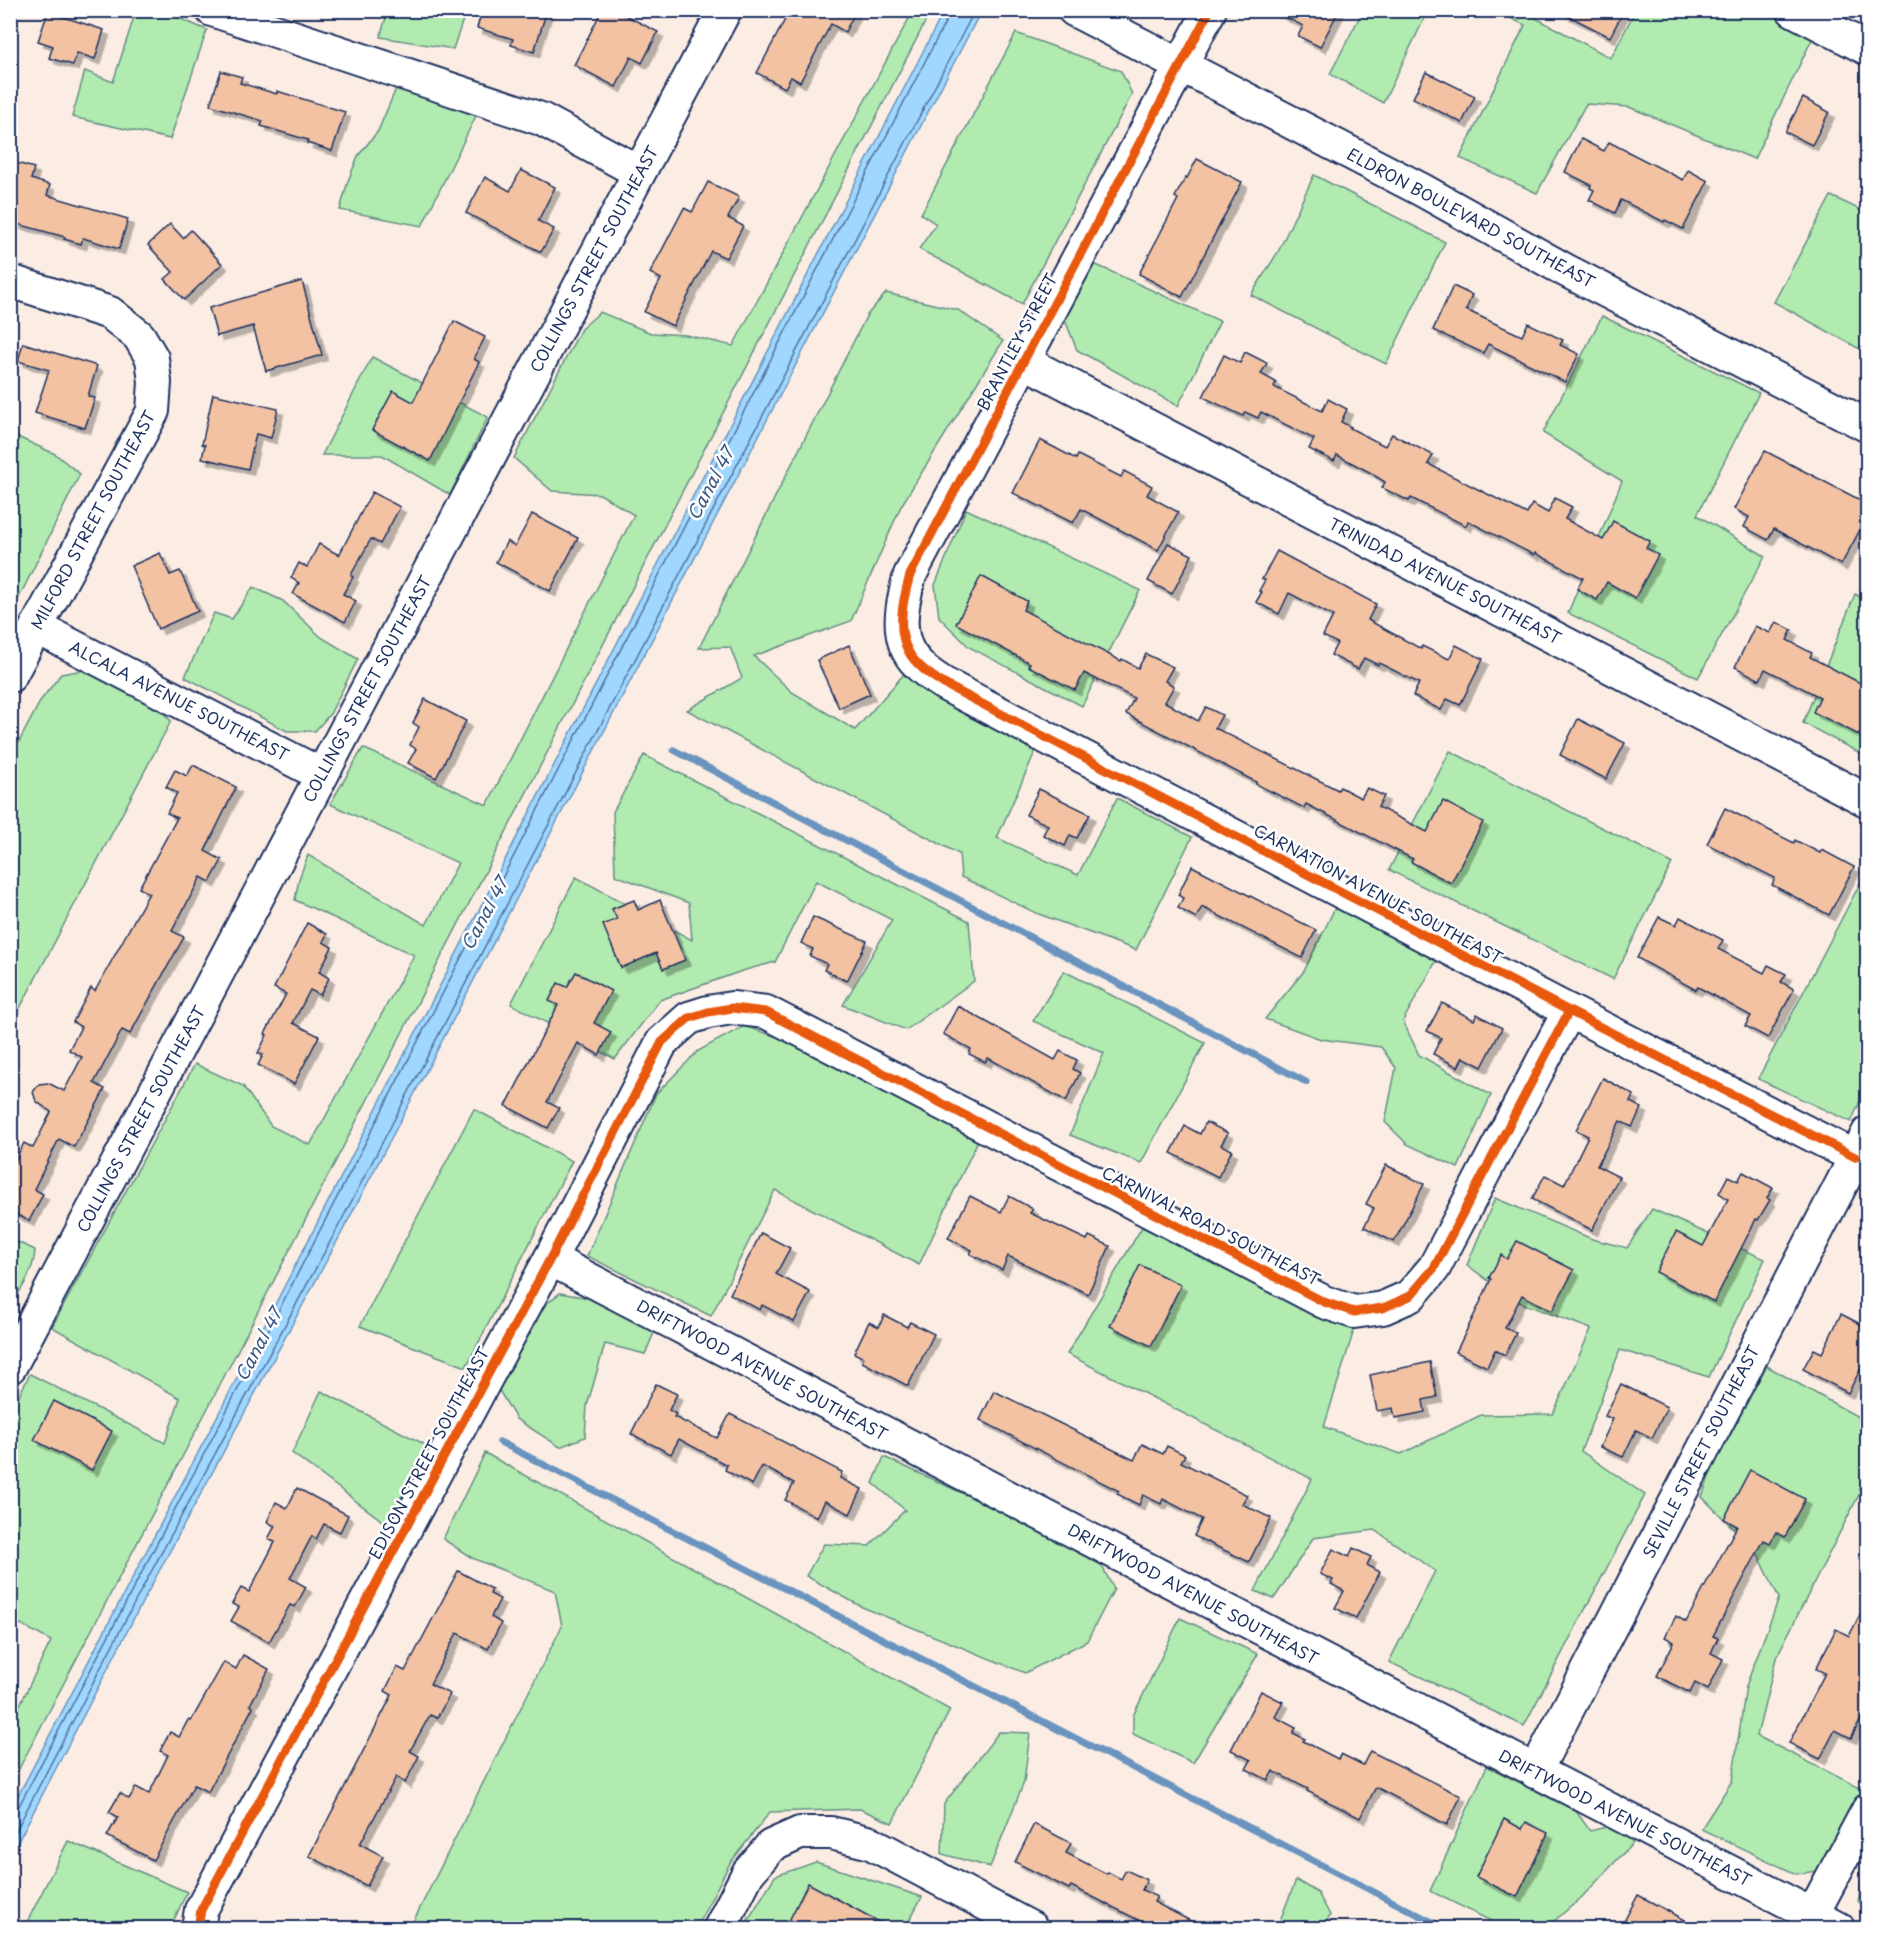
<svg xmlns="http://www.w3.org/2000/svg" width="1878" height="1939" font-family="'Playpen Sans',sans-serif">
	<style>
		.green { fill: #b1ebaf; stroke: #668d86; stroke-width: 1.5 }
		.water { fill: #9fd7ff; stroke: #6a94bf; stroke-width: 1.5 }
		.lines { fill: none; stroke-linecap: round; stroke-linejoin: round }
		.shore { stroke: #50729e; stroke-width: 1.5 }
		.stream { stroke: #6a94bf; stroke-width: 7 }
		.building { fill: #f2c2a2; stroke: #1b2f5e; stroke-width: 1.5; filter: url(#shadow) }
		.minor-casing { stroke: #1b2f5e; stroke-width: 36 }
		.minor { stroke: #fff; stroke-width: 32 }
		.cycleway-casing { stroke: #fff; stroke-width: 13 }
		.cycleway { stroke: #e8590c; stroke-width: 9 }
		.labels { text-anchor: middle; stroke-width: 5; stroke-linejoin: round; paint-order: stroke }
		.street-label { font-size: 16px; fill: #1b2f5e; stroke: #fff }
		.water-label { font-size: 18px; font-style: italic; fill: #3c5986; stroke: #fff }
	</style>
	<defs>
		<filter id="shadow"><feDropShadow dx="5.5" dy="5.5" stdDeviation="0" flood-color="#0004"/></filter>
	</defs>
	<rect width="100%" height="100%" fill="#fbede3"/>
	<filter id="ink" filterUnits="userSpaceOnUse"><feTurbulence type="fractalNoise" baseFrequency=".0167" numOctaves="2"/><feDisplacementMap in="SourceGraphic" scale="12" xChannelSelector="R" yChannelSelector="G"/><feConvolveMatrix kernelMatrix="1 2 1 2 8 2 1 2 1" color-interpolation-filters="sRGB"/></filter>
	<g filter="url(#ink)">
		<!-- green -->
		<g class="green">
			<polygon points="136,11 162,11 207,30 170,139 72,117 85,71 113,82"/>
			<polygon points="388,11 388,10 466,11 453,49 380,37"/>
			<polygon points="913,11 931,11 211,1402 11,1784 10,1725 51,1641 11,1619 11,1411 30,1374 165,1443 180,1398 52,1327 195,1064 243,1086 271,1126 310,1145 414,955 295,900 299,879 308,855 426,925 458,863 330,804 363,748 487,805 634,515 600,494 552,491 514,458 581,329 600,312 651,333 686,335 733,346"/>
			<polygon points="1361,11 1428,11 1383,103 1330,74 1361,14"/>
			<polygon points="1495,11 1532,11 1532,16 1611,58 1635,11 1768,11 1815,33 1754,159 1629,107 1586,104 1537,193 1460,158 1525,25"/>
			<polygon points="1016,33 1121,71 1132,94 1022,304 919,249 936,224 921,214"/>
			<polygon points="398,84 476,116 422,226 340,210 348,181 358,156 378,131"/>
			<polygon points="1314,175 1445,242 1386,364 1251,295 1278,252"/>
			<polygon points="1831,196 1867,213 1867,353 1774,302"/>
			<polygon points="1092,263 1220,321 1178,406 1077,350 1065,320"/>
			<polygon points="886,293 958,310 1003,341 901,506 851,621 754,656 792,692 855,730 905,673 1035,752 997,838 1078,875 1117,798 1192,837 1136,950 1036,913 961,877 959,854 687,710 742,678 730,647 699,648 867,315"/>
			<polygon points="1602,316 1759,393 1697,515 1765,556 1698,678 1568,613 1622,481 1543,433"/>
			<polygon points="372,357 488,417 450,495 382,455 322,455"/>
			<polygon points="11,434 55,454 80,474 11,614"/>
			<polygon points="966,509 1140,590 1082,706 969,647 939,617 935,585"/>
			<polygon points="253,587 283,601 321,637 358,659 330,714 315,731 287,731 185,677 214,613 232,619"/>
			<polygon points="1855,594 1867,601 1867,757 1803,723"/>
			<polygon points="84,670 154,703 171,721 11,1025 11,757 41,700 61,674"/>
			<polygon points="1450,751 1672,863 1613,979 1389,870"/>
			<polygon points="644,755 969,921 974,981 906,1030 843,1005 892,920 816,881 775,962 742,971 660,1000 615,1059 511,1004 576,877 692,940 689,903 615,875 613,812"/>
			<polygon points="1867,870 1867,1085 1851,1122 1758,1079"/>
			<polygon points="1337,904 1440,954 1403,1021 1419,1055 1491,1095 1458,1168 1407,1144 1385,1122 1396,1068 1381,1047 1321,1039 1265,1019 1304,971"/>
			<polygon points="1064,971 1205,1043 1141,1163 1070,1135 1104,1053 1033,1021"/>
			<polygon points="744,1026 795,1043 979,1138 919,1265 775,1190 711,1316 587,1256 656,1094 698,1051"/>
			<polygon points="474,1109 572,1161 466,1367 360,1326"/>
			<polygon points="1495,1198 1592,1239 1627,1248 1652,1209 1765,1259 1709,1377 1620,1350 1581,1451 1645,1495 1524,1726 1389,1662 1435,1571 1375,1530 1313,1538 1274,1599 1255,1591 1312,1479 1067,1354 1142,1227 1355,1327 1324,1427 1401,1454 1481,1415 1553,1414 1591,1329 1516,1301 1467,1265"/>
			<path d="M11,1239L35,1250C34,1267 24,1290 11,1301Z"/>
			<polygon points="560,1293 594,1299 656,1328 645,1354 605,1344 587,1406 585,1437 560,1447 516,1419 497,1387 530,1317"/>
			<polygon points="1765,1365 1867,1422 1868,1477 1776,1658 1757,1736 1864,1790 1818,1871 1796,1874 1701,1829 1732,1781 1746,1686 1779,1598 1757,1552 1702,1497 1709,1477"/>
			<polygon points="321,1391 426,1445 388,1525 292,1453"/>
			<polygon points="485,1453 950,1710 892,1823 860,1809 770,1812 730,1863 696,1928 410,1928 562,1626 555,1591 472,1558 443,1539"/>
			<polygon points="884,1457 1096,1555 1114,1589 1087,1641 1025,1673 862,1607 806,1576 824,1544 869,1546 905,1510 873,1483"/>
			<polygon points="1180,1618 1258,1654 1193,1763 1133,1734 1133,1716"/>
			<polygon points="999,1732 1030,1733 1024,1782 990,1867 942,1854 944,1804"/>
			<polygon points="1487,1766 1576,1811 1590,1831 1618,1824 1633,1843 1581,1898 1546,1928 1505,1928 1430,1891"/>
			<polygon points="68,1841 187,1892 173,1922 174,1928 24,1928"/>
			<polygon points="816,1862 922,1897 905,1928 743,1928 775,1876"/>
			<polygon points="1867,1866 1867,1907 1858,1902 1862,1879"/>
			<polygon points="1296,1880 1318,1893 1330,1915 1323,1928 1277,1928"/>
		</g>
		<!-- water -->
		<polygon class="water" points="944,11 981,11 341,1234 144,1599 11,1855 11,1809 222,1407"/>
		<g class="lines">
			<!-- shore -->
			<g class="shore">
				<polyline points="10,1810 15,1809 19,1806 227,1410 949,15 949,10"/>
				<polyline points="10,1842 138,1596 336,1231 975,10"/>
			</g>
			<!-- stream -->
			<g class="stream">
				<polyline points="674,750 1306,1082"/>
				<polyline points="500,1442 1444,1928"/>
			</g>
		</g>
		<!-- building -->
		<g class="building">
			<polygon points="482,10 547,10 534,52 511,45 513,39 477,28"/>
			<polygon points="602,10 615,10 658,32 642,63 631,57 616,87 574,65"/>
			<polygon points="790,10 856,10 845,32 831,24 800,82 791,77 785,88 757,73"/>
			<polygon points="1272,10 1339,10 1320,47 1298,36 1303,26"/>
			<polygon points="1557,10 1624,10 1610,37"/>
			<polygon points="48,12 104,30 95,59 77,53 73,65 49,58 53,46 38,41"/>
			<polygon points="221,71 242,77 240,83 277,94 277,91 345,112 332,151 307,143 308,140 261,126 263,121 210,105"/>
			<polygon points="1426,72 1475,96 1462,123 1413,98"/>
			<polygon points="1803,98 1829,112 1812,145 1785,132"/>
			<polygon points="1581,139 1604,151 1609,142 1683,180 1688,170 1708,181 1683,229 1665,220 1664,222 1621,200 1615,213 1589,200 1594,190 1590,188 1591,185 1565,172"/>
			<polygon points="1197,159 1242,182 1182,297 1139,274 1178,199 1175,197 1186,177 1187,178"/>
			<polygon points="10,161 34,168 31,179 50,185 47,195 128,219 119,249 83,238 81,244 64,239 65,237 10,222"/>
			<polygon points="521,170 555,187 538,221 554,229 541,252 466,213 485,177 510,191"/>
			<polygon points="708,182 739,197 728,218 743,226 726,258 711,251 673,326 644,312 661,279 650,273 684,208 692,212"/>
			<polygon points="170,224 183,238 191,230 222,264 184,300 165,279 173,272 148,245"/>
			<polygon points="302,281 322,355 266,371 253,326 217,336 209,308"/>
			<polygon points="1453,286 1472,295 1466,310 1522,336 1528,323 1563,340 1560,345 1579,354 1565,382 1488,344 1483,353 1433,330"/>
			<polygon points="454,321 485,337 474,359 479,362 430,461 372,430 393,391 413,402"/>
			<polygon points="23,343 97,366 88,396 95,398 85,428 35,413 49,370 18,361"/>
			<polygon points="1245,352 1267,363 1261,374 1276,382 1274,387 1322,411 1328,399 1347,409 1341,422 1351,427 1350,428 1385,446 1392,434 1433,455 1428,464 1527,514 1532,504 1548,513 1555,498 1572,507 1565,519 1603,540 1613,521 1650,541 1646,548 1658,555 1635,598 1607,582 1597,600 1577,589 1583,578 1535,553 1534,555 1468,521 1466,526 1411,498 1409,501 1382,488 1385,482 1375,476 1375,475 1337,455 1334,461 1309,449 1314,439 1261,412 1258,418 1245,412 1243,416 1203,397 1224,355 1240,363"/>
			<polygon points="213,394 278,409 271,438 256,434 248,469 202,458 205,445 202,444"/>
			<polygon points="1040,440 1076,459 1078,455 1121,477 1124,471 1152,486 1147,495 1178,512 1158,550 1081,509 1073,523 1013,493"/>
			<polygon points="1765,451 1868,504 1868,515 1841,565 1774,529 1768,540 1744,527 1749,517 1734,509"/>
			<polygon points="372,492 400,507 380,544 371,539 351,575 353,577 343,594 356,601 345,622 293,594 299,583 291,578 299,563 307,567 319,544 339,555"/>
			<polygon points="532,514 578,538 550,591 496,562 507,541 515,546"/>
			<polygon points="1168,543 1192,555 1172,594 1148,581"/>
			<polygon points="1277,551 1376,604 1368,620 1421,649 1422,646 1449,659 1456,645 1483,659 1460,705 1447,699 1441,710 1413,696 1419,683 1379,663 1378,665 1364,658 1358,669 1331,655 1337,643 1323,636 1333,616 1289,593 1279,614 1256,602 1262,592 1259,591 1265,580 1262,579"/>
			<polygon points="160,553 170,575 180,571 198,611 158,629 131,566"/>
			<polygon points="981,576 1027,601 1023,610 1121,661 1122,659 1138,668 1146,654 1173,667 1165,681 1174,686 1165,702 1198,721 1206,707 1222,715 1215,728 1338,790 1340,787 1361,798 1367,788 1384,796 1378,807 1427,832 1443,801 1483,822 1451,883 1411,862 1413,859 1306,804 1304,808 1256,784 1256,782 1126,714 1134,698 1084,673 1075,690 1028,666 1030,663 956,624"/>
			<polygon points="1776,622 1792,630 1787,640 1812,653 1810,657 1868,687 1868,719 1859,735 1813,712 1820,697 1765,669 1760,680 1735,667 1755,626 1770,633"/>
			<polygon points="849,645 870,694 839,708 817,660"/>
			<polygon points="425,699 466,721 436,778 408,763 416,749 410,745 419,727 413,723"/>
			<polygon points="1578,719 1625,743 1606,779 1560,755"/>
			<polygon points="193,765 236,787 205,851 222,860 210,882 201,877 172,931 184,937 130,1034 122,1030 94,1083 105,1089 74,1147 59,1139 34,1189 43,1194 29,1221 10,1211 10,1170 24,1143 33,1148 51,1112 36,1101 33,1092 39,1084 48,1083 64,1091 82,1057 69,1050 81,1027 73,1022 91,988 95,991 149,893 139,888 177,818 167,813 177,793 166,787 175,770 187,776"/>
			<polygon points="1039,789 1090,814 1077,838 1070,835 1065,846 1043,835 1048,825 1026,815"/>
			<polygon points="1725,808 1794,843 1795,840 1820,853 1822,850 1854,867 1829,915 1772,885 1775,878 1707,844"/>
			<polygon points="1192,866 1316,930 1302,958 1202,907 1196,918 1178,908 1183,898 1178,895"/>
			<polygon points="634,900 638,910 660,900 685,960 663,969 656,953 621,968 603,925 617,919 612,909"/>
			<polygon points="813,917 867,941 847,981 824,970 827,964 810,956 813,949 801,943"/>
			<polygon points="1659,917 1676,925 1680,917 1723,940 1718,949 1764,973 1768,965 1786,974 1781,982 1794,989 1768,1038 1745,1026 1751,1016 1698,987 1696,990 1637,958"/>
			<polygon points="307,923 327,934 323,942 332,947 319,972 329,978 320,995 310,990 293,1023 319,1036 294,1084 258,1065 263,1055 258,1053 267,1035 265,1034 286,994 274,988"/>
			<polygon points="576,972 611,991 594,1023 611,1032 599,1055 578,1043 547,1102 559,1108 548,1128 506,1106 558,1005 549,1001 558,983 567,987"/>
			<polygon points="1442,1003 1474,1020 1477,1014 1502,1028 1482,1067 1463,1057 1458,1067 1433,1054 1441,1038 1427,1031"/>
			<polygon points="958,1006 1055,1060 1060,1051 1077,1060 1073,1069 1080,1073 1066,1101 988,1058 985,1062 969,1054 971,1049 943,1034"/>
			<polygon points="1603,1078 1634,1095 1630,1102 1642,1108 1632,1127 1620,1121 1597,1166 1619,1177 1592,1230 1532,1199 1545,1175 1564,1185 1588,1136 1576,1130"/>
			<polygon points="1206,1122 1228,1133 1221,1145 1232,1150 1218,1177 1171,1153 1185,1126 1200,1134"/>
			<polygon points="1386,1165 1424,1184 1394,1242 1364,1227 1374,1208 1366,1204"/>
			<polygon points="1743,1172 1773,1188 1767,1198 1770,1200 1758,1220 1756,1219 1714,1302 1656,1272 1676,1232 1703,1246 1728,1199 1719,1193 1728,1176 1738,1181"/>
			<polygon points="970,1196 1001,1212 1009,1196 1033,1209 1030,1213 1087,1240 1089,1236 1110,1246 1088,1294 1008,1256 1002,1270 970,1254 972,1250 948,1238"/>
			<polygon points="761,1233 790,1248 776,1274 810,1292 794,1322 762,1305 760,1310 730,1294"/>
			<polygon points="1517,1241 1574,1270 1552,1311 1522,1295 1505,1328 1516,1333 1505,1355 1495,1350 1487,1367 1456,1352 1478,1307 1491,1279 1489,1278 1501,1255 1507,1259"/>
			<polygon points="1140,1265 1181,1285 1151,1346 1110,1326"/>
			<polygon points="1841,1314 1868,1328 1868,1355 1848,1393 1803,1369 1814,1349 1822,1353"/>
			<polygon points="884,1315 907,1327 910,1322 934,1334 908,1386 862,1362 864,1358 854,1353 869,1322 879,1327"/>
			<polygon points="1430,1362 1437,1397 1423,1400 1425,1412 1395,1418 1393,1408 1377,1411 1370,1375"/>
			<polygon points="656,1384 677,1394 669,1410 676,1414 674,1417 717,1438 730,1414 842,1472 840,1478 862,1489 850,1514 825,1501 817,1517 785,1500 794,1483 762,1466 752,1485 725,1470 727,1465 679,1439 671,1454 631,1434"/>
			<polygon points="1621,1384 1667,1407 1652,1438 1636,1430 1623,1457 1600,1447 1613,1419 1605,1416"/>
			<polygon points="994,1391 1134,1460 1142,1444 1163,1454 1167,1446 1185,1455 1181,1462 1247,1495 1242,1504 1271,1518 1249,1562 1194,1536 1202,1519 1163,1499 1161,1504 1143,1495 1139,1505 1117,1494 1119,1491 980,1420"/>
			<polygon points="54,1401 112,1431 92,1470 34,1440"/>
			<polygon points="1750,1470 1805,1499 1785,1537 1776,1532 1770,1543 1764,1540 1713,1636 1718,1638 1711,1653 1723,1659 1708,1690 1695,1683 1690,1693 1657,1676 1674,1642 1665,1637 1676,1616 1686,1622 1737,1526 1724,1519"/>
			<polygon points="297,1488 348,1515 340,1532 324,1524 316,1539 312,1536 290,1578 306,1587 295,1607 290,1605 269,1642 231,1621 239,1607 232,1604 241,1588 249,1592 275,1542 268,1539 275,1526 267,1522 276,1502 287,1508"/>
			<polygon points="1353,1548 1371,1557 1367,1565 1380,1572 1356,1618 1335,1608 1344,1591 1331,1584 1333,1580 1320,1574 1333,1549 1349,1557"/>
			<polygon points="458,1571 492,1589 490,1594 500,1599 491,1617 501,1623 488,1649 457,1633 430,1684 450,1694 437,1718 430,1715 410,1751 419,1756 405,1783 396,1777 360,1844 383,1856 367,1886 309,1856 392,1695 385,1691 397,1667 405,1671"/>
			<polygon points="1868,1599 1868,1706 1851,1738 1835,1730 1820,1759 1789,1743 1825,1673 1816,1669 1836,1629 1849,1636"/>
			<polygon points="243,1655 269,1669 250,1705 253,1707 208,1792 194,1785 153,1860 107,1836 118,1817 109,1812 120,1793 129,1799 136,1787 149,1794 168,1755 160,1751 170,1732 179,1737 188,1720 191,1721 224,1662 236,1669"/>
			<polygon points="1261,1691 1283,1702 1275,1717 1296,1728 1293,1733 1305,1739 1303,1741 1338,1759 1341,1754 1363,1765 1370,1751 1461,1796 1447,1825 1376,1787 1360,1818 1307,1791 1308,1789 1273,1771 1268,1780 1246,1769 1251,1760 1231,1750"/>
			<polygon points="1504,1819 1522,1829 1526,1822 1548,1833 1517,1897 1476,1877"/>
			<polygon points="1034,1824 1071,1843 1066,1853 1107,1874 1108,1872 1121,1879 1126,1870 1147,1880 1142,1890 1157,1897 1154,1902 1206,1929 1156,1929 1071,1886 1069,1889 1015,1862"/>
			<polygon points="808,1883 892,1929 799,1929 788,1923"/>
			<polygon points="1638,1895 1702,1929 1620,1929"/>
		</g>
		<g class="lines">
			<defs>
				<g id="minor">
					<polyline points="212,10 541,119 639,172"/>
					<polyline points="1074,10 1422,190 1565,270 1868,426"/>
					<path d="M1210,10L910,575C902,603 893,640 918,664C925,672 935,678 944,684L1569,1011L1855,1157"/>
					<polyline points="1793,10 1868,49"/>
					<polyline points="10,281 110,313 139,336 152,358 155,382 153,411 10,676"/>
					<polyline points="1023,361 1868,801"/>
					<polyline points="36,627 322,775"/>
					<polyline points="550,1259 1838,1928"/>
					<polyline points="10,1367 725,10"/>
					<polyline points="1535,1772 1868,1133"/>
					<polyline points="1812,1915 1868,1810"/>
					<polyline points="198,1928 201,1910 550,1259 662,1042 689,1018 708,1012 732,1008 766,1012 1324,1302 1354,1312 1383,1308 1410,1296 1434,1268 1569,1011"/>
					<polyline points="720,1928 748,1873 771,1846 800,1833 831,1833 871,1843 1031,1928"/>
				</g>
			</defs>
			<!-- minor casing -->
			<use href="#minor" class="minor-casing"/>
			<!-- minor -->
			<use href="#minor" class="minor"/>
			<defs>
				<g id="cycleway">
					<path d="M1210,10L910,575C902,603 893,640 918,664C925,672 935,678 944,684L1569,1011L1855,1157"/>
					<polyline points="198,1928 201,1910 550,1259 662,1042 689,1018 708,1012 732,1008 766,1012 1324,1302 1354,1312 1383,1308 1410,1296 1434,1268 1569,1011"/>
				</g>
			</defs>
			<!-- cycleway casing -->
			<use href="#cycleway" class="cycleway-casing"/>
			<!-- cycleway -->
			<use href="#cycleway" class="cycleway"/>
		</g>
	</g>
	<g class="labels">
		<!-- street labels -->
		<g class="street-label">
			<text transform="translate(1471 218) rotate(28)" y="6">ELDRON BOULEVARD SOUTHEAST</text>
			<text transform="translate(594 259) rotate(-62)" y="6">COLLINGS STREET SOUTHEAST</text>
			<text transform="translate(1017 342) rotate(-62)" y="6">BRANTLEY STREET</text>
			<text transform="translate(93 520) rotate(-62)" y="6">MILFORD STREET SOUTHEAST</text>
			<text transform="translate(1445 581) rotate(27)" y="6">TRINIDAD AVENUE SOUTHEAST</text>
			<text transform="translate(367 689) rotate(-62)" y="6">COLLINGS STREET SOUTHEAST</text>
			<text transform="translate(179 701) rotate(27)" y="6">ALCALA AVENUE SOUTHEAST</text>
			<text transform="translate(1378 894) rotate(28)" y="6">CARNATION AVENUE SOUTHEAST</text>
			<text transform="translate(141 1119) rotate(-62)" y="6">COLLINGS STREET SOUTHEAST</text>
			<text transform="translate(1211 1226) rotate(27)" y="6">CARNIVAL ROAD SOUTHEAST</text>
			<text transform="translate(762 1370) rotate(28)" y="6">DRIFTWOOD AVENUE SOUTHEAST</text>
			<text transform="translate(1701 1452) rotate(-63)" y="6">SEVILLE STREET SOUTHEAST</text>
			<text transform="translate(429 1453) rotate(-62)" y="6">EDISON STREET SOUTHEAST</text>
			<text transform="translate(1193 1594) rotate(28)" y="6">DRIFTWOOD AVENUE SOUTHEAST</text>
			<text transform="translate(1625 1818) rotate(27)" y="6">DRIFTWOOD AVENUE SOUTHEAST</text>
		</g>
		<!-- water labels -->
		<g class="water-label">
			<text transform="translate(711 484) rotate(-62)" y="6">Canal 47</text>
			<text transform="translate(485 914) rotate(-62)" y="6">Canal 47</text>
			<text transform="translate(259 1345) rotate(-62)" y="6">Canal 47</text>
		</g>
	</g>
	<!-- margin -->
	<rect width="1878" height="1939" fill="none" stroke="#fff" stroke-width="36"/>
	<rect x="18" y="18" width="1842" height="1903" fill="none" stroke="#1b2f5e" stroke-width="2" filter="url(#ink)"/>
</svg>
